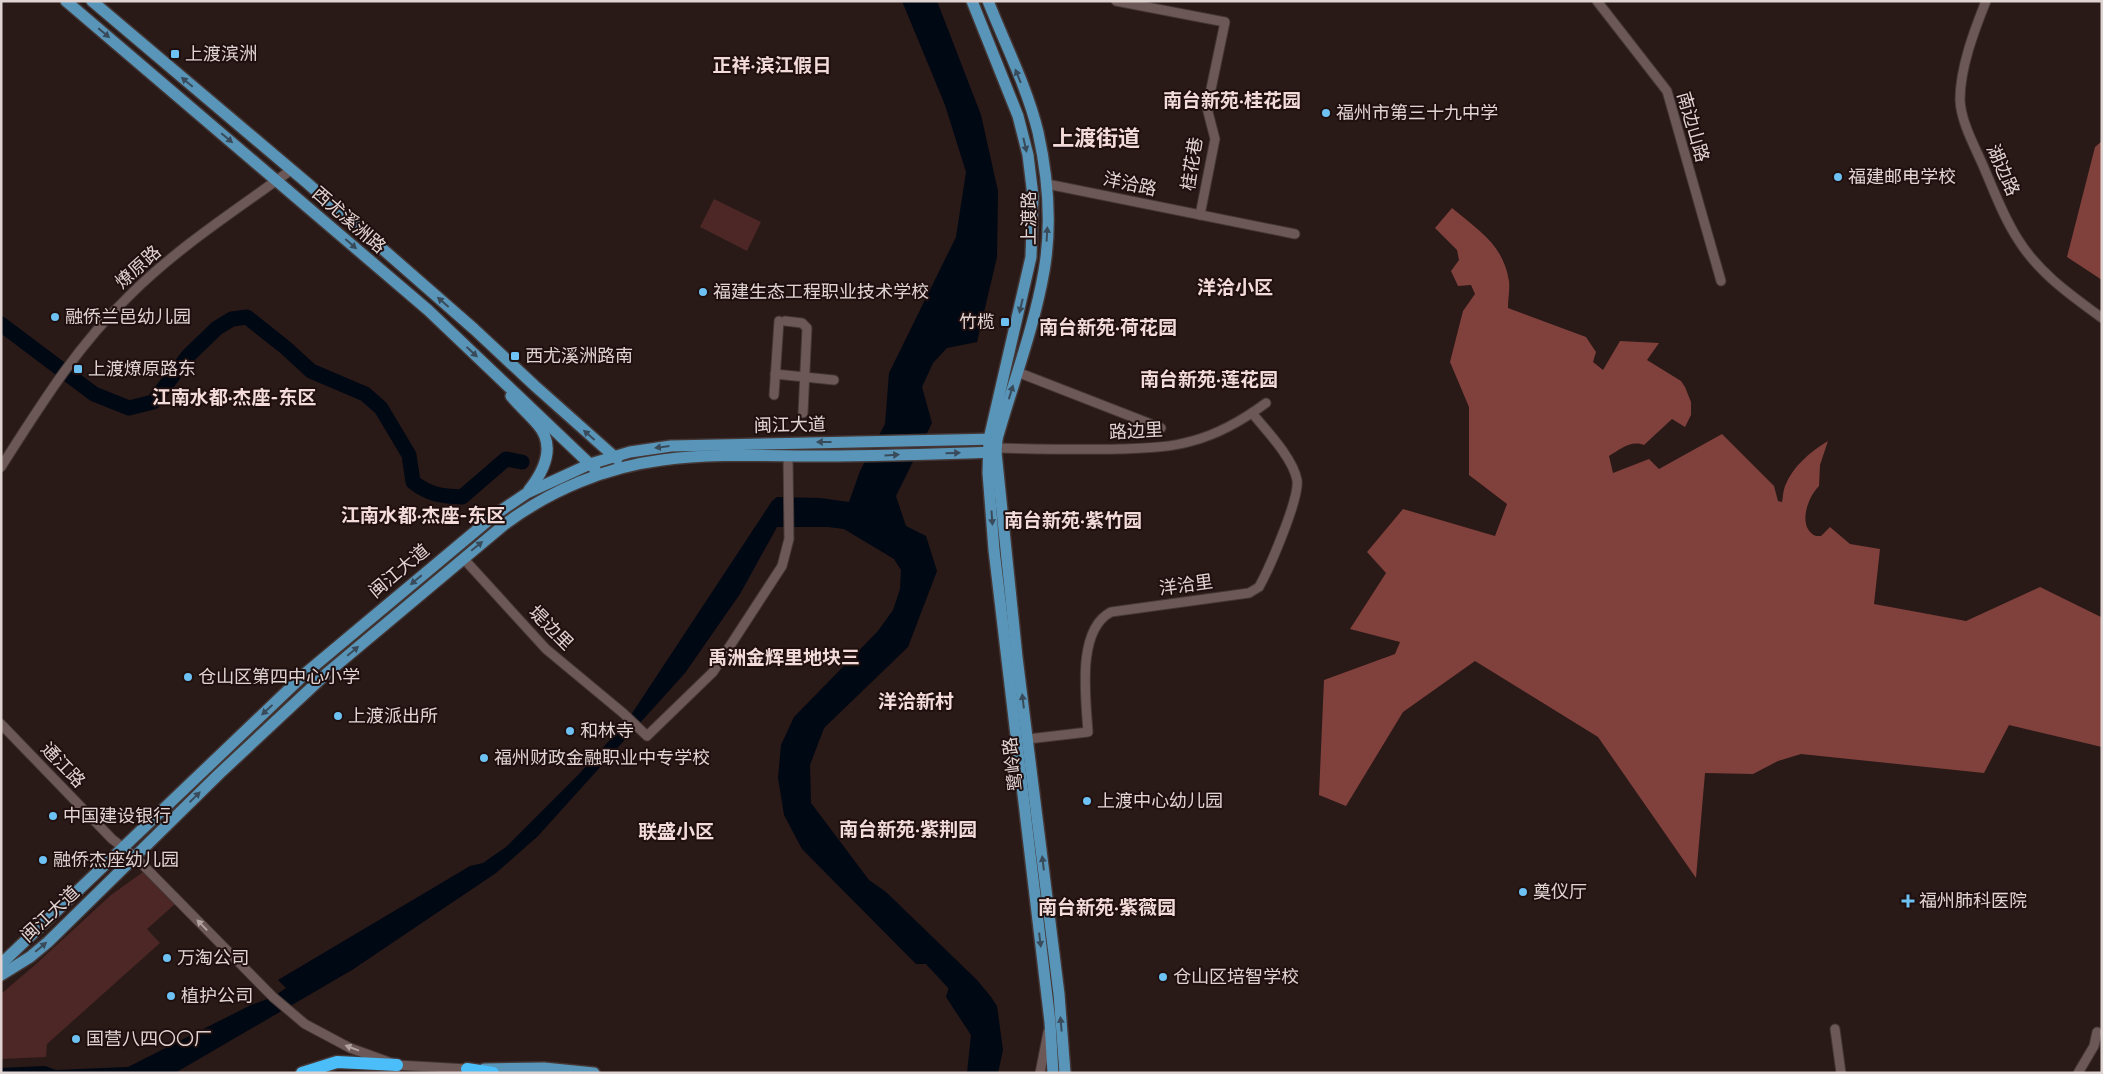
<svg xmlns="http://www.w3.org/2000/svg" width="2103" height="1074" font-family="'Varela Round','Noto Sans SC',sans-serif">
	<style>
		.green { fill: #4c2725 }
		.forest { fill: #80403c }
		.water { fill: #000813 }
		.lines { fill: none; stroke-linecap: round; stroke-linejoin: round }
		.river { stroke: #000813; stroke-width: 15 }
		.minor-casing { stroke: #433635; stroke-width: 11 }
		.major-casing { stroke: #433635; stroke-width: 14 }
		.highway-casing { stroke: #433635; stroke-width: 15 }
		.minor { stroke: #6c5856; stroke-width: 9 }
		.major { stroke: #5895b8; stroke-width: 11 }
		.highway { stroke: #4bbdf9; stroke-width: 12 }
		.oneway { fill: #394b5a }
		.oneway2 { fill: #b2a2a0 }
		.poi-dot { fill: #6dc2f3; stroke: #1f0f0e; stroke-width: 2 }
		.labels { text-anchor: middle; stroke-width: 4; stroke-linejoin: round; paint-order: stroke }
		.poi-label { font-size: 18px; fill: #e0d4d2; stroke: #1f0f0e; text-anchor: start }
		.street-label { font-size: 18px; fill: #e0d4d2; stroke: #1f0f0e }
		.neighbourhood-label { font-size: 19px; font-weight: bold; fill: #f3dbd9; stroke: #1f0f0e }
		.district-label { font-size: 22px; font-weight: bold; fill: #f3dbd9; stroke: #1f0f0e }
	</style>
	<rect width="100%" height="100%" fill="#291917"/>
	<!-- green -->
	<g class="green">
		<polygon points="714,199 761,222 747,251 700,227"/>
		<polygon points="143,872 175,904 147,929 160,943 47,1044 46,1057 1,1059 1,994 36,964 111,895"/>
	</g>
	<!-- forest -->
	<g class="forest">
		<polygon points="2102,141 2102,280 2067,257 2095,147"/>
		<path d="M1452,208C1479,231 1503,244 1509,281C1510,289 1508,299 1508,308L1586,337L1596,352L1593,362L1603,370L1620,341L1659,343L1647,360L1681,381L1685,387L1691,402V415L1685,427L1672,419L1644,445C1630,440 1621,449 1609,456L1613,473L1649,459L1659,469L1722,434L1774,486L1778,501L1782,502C1783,497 1783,491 1785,486C1793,466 1810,452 1828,441L1820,465L1819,486C1807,498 1797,528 1816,536H1821L1830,527L1850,544L1880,549L1874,604L1966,621L2040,587L2101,617L2102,747L2009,725L1984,773L1801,754L1778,761L1753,774L1705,773L1696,878L1598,737L1475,661L1403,712L1346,806L1319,795L1324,680L1395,654L1400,642L1350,629L1386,573L1367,552L1403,509L1495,536L1507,504L1469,475V407L1450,362L1463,311L1475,294L1471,285L1458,286L1451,271L1459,260L1457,250L1435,228Z"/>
	</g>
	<!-- water -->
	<polygon class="water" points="902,1 937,1 981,115 998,191 997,257 977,342 947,348 933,363 922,387 932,423 896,496 906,526 926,536 937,571 908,647 824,728 810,765 811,803 869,880 886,892 977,980 991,997 997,1006 1003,1050 998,1073 967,1073 971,1035 946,997 953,973 945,964 916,964 802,849 784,815 778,778 781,745 794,717 878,631 893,610 900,589 901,570 894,559 844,529 828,527 777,527 740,594 685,673 538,836 496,873 352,970 175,1073 1,1073 1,1068 45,1066 56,1070 128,1067 251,1005 273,997 286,988 278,980 470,866 483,863 506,847 580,773 627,721 772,501 777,497 820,498 849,502 860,471 885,424 889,373 956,237 966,172 945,105"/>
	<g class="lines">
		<!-- river -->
		<g class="river">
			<path d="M1,324L94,394L129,408L153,402L188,356L217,328L232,319L247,317L286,348L311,371L365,394L381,408L409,455L413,482C430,495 441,496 462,497L506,459L522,462"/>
			<polyline points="923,950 963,993"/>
		</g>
		<defs>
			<g id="minor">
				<polyline points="1116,1 1225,22 1207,108 1215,139 1200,215"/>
				<polyline points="1597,1 1667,91 1721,281"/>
				<path d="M1986,1C1974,31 1960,68 1960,100C1961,121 1973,143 1981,161C1993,188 2003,217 2019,241C2040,274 2071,295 2102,318"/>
				<polyline points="1047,184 1295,234"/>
				<polyline points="785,321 802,323 807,328 803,413"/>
				<polyline points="1017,372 1161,428"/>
				<polyline points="775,374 834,380"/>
				<polyline points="774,395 779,321"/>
				<path d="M996,448C1037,449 1078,450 1119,449C1144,448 1168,448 1192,441C1219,434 1243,420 1266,403"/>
				<path d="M1,467C40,406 77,346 129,296C178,247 236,210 291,170"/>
				<polyline points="463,558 546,649 623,713 647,736 713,672 782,566 789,539 788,456"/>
				<polyline points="1,724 112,839 134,856 273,997 305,1024 350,1048 397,1065 467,1069"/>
				<path d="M1028,739L1088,732C1086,699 1076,630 1111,612L1249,593L1259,587C1269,569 1300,498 1297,480C1293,458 1266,430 1252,413"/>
				<polyline points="1835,1029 1841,1073"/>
				<polyline points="1040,1073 1048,1032"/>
				<polyline points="2078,1073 2094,1046 2097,1032"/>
			</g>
			<g id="major">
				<polyline points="66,1 428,310 595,469"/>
				<polyline points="92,1 306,182 474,329 535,386 617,459"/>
				<polyline points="972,1 1018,116 1028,155 1033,196 1031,257 989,439 988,473 994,550 1050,1022 1053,1073"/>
				<path d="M988,1C1005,44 1027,87 1038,132C1048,177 1052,225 1044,271C1034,328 1013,383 997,439L996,452L1017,657L1059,994L1065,1073"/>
				<path d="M511,396C519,406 530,415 538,425C556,446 544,471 529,490"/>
				<polyline points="1,964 307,672 496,514 527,493 590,464 630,452 671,446 997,439"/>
				<path d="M1,975L30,957L48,942L219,774L326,674L505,524C551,490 606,467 662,460C714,453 769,456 821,456C880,456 938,454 996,452"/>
				<polyline points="484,1069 544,1068 594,1073"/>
			</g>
			<g id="highway">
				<polyline points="467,1069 493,1073"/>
				<polyline points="302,1073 337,1062 397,1065"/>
			</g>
		</defs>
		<!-- minor casing -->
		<use href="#minor" class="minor-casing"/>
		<!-- major casing -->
		<use href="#major" class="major-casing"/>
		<!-- highway casing -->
		<use href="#highway" class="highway-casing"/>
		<!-- minor -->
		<use href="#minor" class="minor"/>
		<!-- major -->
		<use href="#major" class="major"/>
		<!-- highway -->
		<use href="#highway" class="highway"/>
	</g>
	<!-- one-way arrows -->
	<defs><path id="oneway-solid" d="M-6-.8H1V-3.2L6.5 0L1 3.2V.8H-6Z" transform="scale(1.25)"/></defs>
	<g class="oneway">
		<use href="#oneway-solid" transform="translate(104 33) rotate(40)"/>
		<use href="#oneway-solid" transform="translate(1018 76) rotate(-112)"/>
		<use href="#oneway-solid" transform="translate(187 82) rotate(-140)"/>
		<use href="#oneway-solid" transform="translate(227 138) rotate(40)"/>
		<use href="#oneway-solid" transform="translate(1025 145) rotate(77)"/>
		<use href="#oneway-solid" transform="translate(1047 234) rotate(-87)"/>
		<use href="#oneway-solid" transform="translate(351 244) rotate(41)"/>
		<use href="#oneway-solid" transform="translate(443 302) rotate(-139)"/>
		<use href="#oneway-solid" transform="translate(1021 306) rotate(103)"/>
		<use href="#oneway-solid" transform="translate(472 352) rotate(43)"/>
		<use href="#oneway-solid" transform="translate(1011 392) rotate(-73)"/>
		<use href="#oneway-solid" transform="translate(589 435) rotate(-139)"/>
		<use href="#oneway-solid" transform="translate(824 442) rotate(180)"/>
		<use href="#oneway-solid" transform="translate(662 447) rotate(173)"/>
		<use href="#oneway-solid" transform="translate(953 453) rotate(-1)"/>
		<use href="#oneway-solid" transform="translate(892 455) rotate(-3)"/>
		<use href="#oneway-solid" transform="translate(992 518) rotate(86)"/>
		<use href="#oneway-solid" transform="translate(477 546) rotate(-39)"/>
		<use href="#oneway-solid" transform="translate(416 580) rotate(140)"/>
		<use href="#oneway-solid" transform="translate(353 651) rotate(-40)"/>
		<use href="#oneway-solid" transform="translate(1023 701) rotate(-97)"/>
		<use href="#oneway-solid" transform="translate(267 710) rotate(137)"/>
		<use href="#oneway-solid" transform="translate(195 797) rotate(-44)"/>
		<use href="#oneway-solid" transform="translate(1043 863) rotate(-97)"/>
		<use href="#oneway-solid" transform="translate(1040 940) rotate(83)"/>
		<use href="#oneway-solid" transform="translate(41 947) rotate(-40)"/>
		<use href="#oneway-solid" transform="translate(1061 1024) rotate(-95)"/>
	</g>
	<g class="oneway2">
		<use href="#oneway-solid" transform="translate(202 925) rotate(-134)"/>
		<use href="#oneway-solid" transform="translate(352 1048) rotate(-159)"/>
	</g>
	<!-- markers -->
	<g class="poi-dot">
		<rect x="170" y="49" width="10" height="10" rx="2.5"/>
		<circle cx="1326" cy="113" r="5"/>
		<circle cx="1838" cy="177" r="5"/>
		<circle cx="703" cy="292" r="5"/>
		<circle cx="55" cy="317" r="5"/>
		<rect x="1000" y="317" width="10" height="10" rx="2.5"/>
		<rect x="510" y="351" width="10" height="10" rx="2.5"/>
		<rect x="73" y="364" width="10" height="10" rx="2.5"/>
		<circle cx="188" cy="677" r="5"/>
		<circle cx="338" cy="716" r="5"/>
		<circle cx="570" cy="731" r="5"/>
		<circle cx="484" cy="758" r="5"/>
		<circle cx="1087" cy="801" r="5"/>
		<circle cx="53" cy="816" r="5"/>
		<circle cx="43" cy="860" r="5"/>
		<circle cx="1523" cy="892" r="5"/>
		<path d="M1905.5 893.5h5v5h5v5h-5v5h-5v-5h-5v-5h5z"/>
		<circle cx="167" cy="958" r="5"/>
		<circle cx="1163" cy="977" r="5"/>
		<circle cx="171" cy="996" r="5"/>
		<circle cx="76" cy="1039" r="5"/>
	</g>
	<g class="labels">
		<!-- poi labels -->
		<g class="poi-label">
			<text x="185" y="60">上渡滨洲</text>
			<text x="1336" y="119">福州市第三十九中学</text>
			<text x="1848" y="183">福建邮电学校</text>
			<text x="713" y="298">福建生态工程职业技术学校</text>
			<text x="65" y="323">融侨兰邑幼儿园</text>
			<text x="995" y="328" text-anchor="end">竹榄</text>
			<text x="525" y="362">西尤溪洲路南</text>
			<text x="88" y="375">上渡燎原路东</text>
			<text x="198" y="683">仓山区第四中心小学</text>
			<text x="348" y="722">上渡派出所</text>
			<text x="580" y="737">和林寺</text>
			<text x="494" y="764">福州财政金融职业中专学校</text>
			<text x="1097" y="807">上渡中心幼儿园</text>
			<text x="63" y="822">中国建设银行</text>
			<text x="53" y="866">融侨杰座幼儿园</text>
			<text x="1533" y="898">奠仪厅</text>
			<text x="1919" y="907">福州肺科医院</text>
			<text x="177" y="964">万淘公司</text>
			<text x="1173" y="983">仓山区培智学校</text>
			<text x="181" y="1002">植护公司</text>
			<text x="86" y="1045">国营八四〇〇厂</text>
		</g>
		<!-- street labels -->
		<g class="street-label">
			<text transform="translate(1693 127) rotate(74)" y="6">南边山路</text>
			<text transform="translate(1192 164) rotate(-81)" y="6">桂花巷</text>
			<text transform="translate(2003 170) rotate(66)" y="6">湖边路</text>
			<text transform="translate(1130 184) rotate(12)" y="6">洋洽路</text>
			<text transform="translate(1029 218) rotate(-90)" y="6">上渡路</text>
			<text transform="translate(349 220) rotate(41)" y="6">西尤溪洲路</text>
			<text transform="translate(138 267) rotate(-42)" y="6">燎原路</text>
			<text transform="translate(790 425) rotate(-1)" y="6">闽江大道</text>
			<text transform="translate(1136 431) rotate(-3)" y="6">路边里</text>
			<text transform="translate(399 571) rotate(-40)" y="6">闽江大道</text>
			<text transform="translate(1186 585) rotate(-8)" y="6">洋洽里</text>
			<text transform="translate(551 628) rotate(45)" y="6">堤边里</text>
			<text transform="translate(1013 764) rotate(-97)" y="6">鹭岭路</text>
			<text transform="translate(63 765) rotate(46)" y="6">通江路</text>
			<text transform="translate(50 914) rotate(-43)" y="6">闽江大道</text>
		</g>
		<!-- neighbourhood labels -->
		<g class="neighbourhood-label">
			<text x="772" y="72">正祥·滨江假日</text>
			<text x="1232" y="107">南台新苑·桂花园</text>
			<text x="1235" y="294">洋洽小区</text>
			<text x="1108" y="334">南台新苑·荷花园</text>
			<text x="1209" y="386">南台新苑·莲花园</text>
			<text x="234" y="404">江南水都·杰座-东区</text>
			<text x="423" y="522">江南水都·杰座-东区</text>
			<text x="1073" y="527">南台新苑·紫竹园</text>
			<text x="784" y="664">禹洲金辉里地块三</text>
			<text x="916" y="708">洋洽新村</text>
			<text x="908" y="836">南台新苑·紫荆园</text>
			<text x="676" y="838">联盛小区</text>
			<text x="1107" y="914">南台新苑·紫薇园</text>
		</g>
		<!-- district labels -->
		<g class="district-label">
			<text x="1096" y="146">上渡街道</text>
		</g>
	</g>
	<!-- border -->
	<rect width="2103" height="1074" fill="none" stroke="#e0d4d2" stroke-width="5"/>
</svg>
